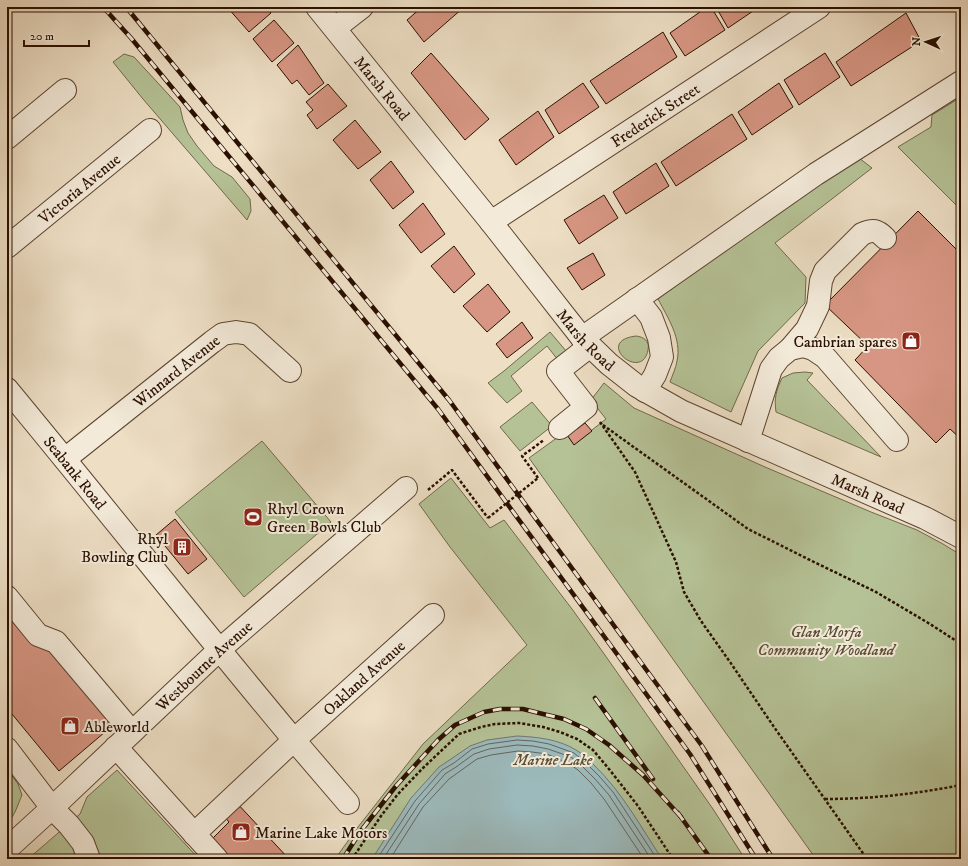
<svg xmlns="http://www.w3.org/2000/svg" width="968" height="866" font-family="'IM FELL DW Pica',serif">
	<style>
		.green { fill: #b5c296; stroke: #70694b }
		.water { fill: #9cbabc; stroke: #6f7671 }
		.lines { fill: none; stroke-linecap: round; stroke-linejoin: round }
		.shore { stroke: #64655e; stroke-width: 1 }
		.building { fill: #d79683; stroke: #2b1000 }
		.minor-casing { stroke: #5c4431; stroke-width: 24 }
		.path { stroke: #2b1000; stroke-width: 2.5; stroke-dasharray: 3 2; stroke-linecap: butt }
		.minor { stroke: #f3ead9; stroke-width: 22 }
		.tram { stroke: #2b1000; stroke-width: 1 }
		.rail-casing { stroke: #2b1000; stroke-width: 4.5 }
		.rail { stroke: #f3ead9; stroke-width: 3; stroke-dasharray: 9; stroke-linecap: butt }
		.path-bridge { stroke: #2b1000; stroke-width: 2.5; stroke-dasharray: 3 2; stroke-linecap: butt }
		.labels { text-anchor: middle; stroke-width: 4; stroke-linejoin: round; paint-order: stroke }
		.street-label { font-size: 16px; fill: #2b1000; stroke: #f3ead9 }
		.poi-label { font-size: 16px; fill: #2b1000; stroke: #f3ead9; text-anchor: start }
		.park-label { font-size: 16px; font-style: italic; fill: #5b4e34; stroke: #f3ead9 }
	</style>
	<rect width="100%" height="100%" fill="#eddec4"/>
	<filter id="stains"><feTurbulence type="fractalNoise" baseFrequency=".005" numOctaves="4"/><feColorMatrix values="0 0 0 0 .2 0 0 0 0 .09 0 0 0 0 .02 0 0 0 .5 -.17"/></filter>
	<radialGradient id="worn" r=".72"><stop offset=".6" stop-color="#630" stop-opacity="0"/><stop offset="1" stop-color="#630" stop-opacity=".3"/></radialGradient>
	<!-- green -->
	<g class="green">
		<polygon points="124,54 134,57 180,107 183,120 188,133 197,146 214,166 232,177 250,199 251,211 247,220 143,99 113,62"/>
		<polygon points="961,97 961,210 898,147 931,127 932,115"/>
		<path d="M859,158L872,168L775,243L806,277L805,303L758,351L731,412L670,382C672,376 676,368 677,361C682,339 668,318 658,299L774,213Z"/>
		<polygon points="550,332 567,352 558,360 547,346 511,376 522,391 507,403 488,383 504,371"/>
		<path d="M636,336C644,337 650,341 648,350C642,383 593,341 636,336Z"/>
		<path d="M805,372L813,373L807,380L881,457L776,412C774,398 776,391 782,378L793,373Z"/>
		<polygon points="604,383 634,408 765,467 871,512 917,530 943,544 961,555 961,859 816,859 529,458 565,432 574,444 606,419 591,400"/>
		<polygon points="532,402 552,426 520,451 500,427"/>
		<polygon points="262,441 331,522 244,597 175,512"/>
		<polygon points="451,478 490,528 504,520 572,609 607,658 713,809 745,859 335,859 358,827 423,744 527,645 450,547 419,504"/>
		<path d="M7,769L18,784L22,795C18,804 15,816 7,823Z"/>
		<polygon points="117,770 199,859 28,859 80,814 87,797"/>
	</g>
	<!-- water -->
	<path class="water" d="M517,736C537,737 558,739 576,750C583,754 589,760 594,765C622,792 641,827 662,859H372L411,798L439,767L451,759L470,746L487,740Z"/>
	<g class="lines">
		<!-- shore -->
		<g class="shore">
			<polyline points="377,859 415,801 442,770 454,763 472,749 488,744 517,740 533,741 549,744 574,753 585,762 599,776 613,792 657,859"/>
			<polyline points="383,859 419,804 445,774 456,767 474,754 489,749 517,745 533,746 548,749 571,757 582,766 595,779 609,795 651,859"/>
			<polyline points="390,859 423,807 449,779 477,759 491,755 518,751 532,752 547,754 568,763 578,770 591,783 604,799 644,859"/>
		</g>
	</g>
	<!-- building -->
	<g class="building">
		<polygon points="227,7 266,7 271,13 249,32"/>
		<polygon points="422,7 462,7 463,8 424,42 407,20"/>
		<polygon points="707,7 711,7 725,30 685,56 670,33"/>
		<polygon points="716,7 759,7 728,28"/>
		<polygon points="906,13 921,41 851,86 836,62"/>
		<polygon points="274,20 294,43 272,62 253,39"/>
		<polygon points="663,32 677,57 606,104 590,81"/>
		<polygon points="298,45 324,83 309,95 297,80 292,84 277,65"/>
		<polygon points="431,53 489,119 465,140 411,73"/>
		<polygon points="825,53 840,77 799,105 784,80"/>
		<polygon points="583,83 599,107 559,134 545,110"/>
		<polygon points="779,83 793,107 752,135 738,112"/>
		<polygon points="328,84 347,106 317,129 307,115 313,110 306,102"/>
		<polygon points="538,111 554,137 516,165 499,140"/>
		<polygon points="732,114 747,139 676,186 661,162"/>
		<polygon points="355,120 381,152 358,169 333,140"/>
		<polygon points="391,161 414,192 393,209 370,180"/>
		<polygon points="656,163 669,186 626,214 613,192"/>
		<polygon points="604,195 618,218 579,244 564,220"/>
		<polygon points="423,203 445,234 421,253 399,225"/>
		<polygon points="918,211 961,254 961,439 950,429 936,443 855,360 868,346 825,305"/>
		<polygon points="454,246 475,274 454,293 431,266"/>
		<polygon points="593,253 605,275 582,290 567,268"/>
		<polygon points="488,284 510,312 487,332 463,306"/>
		<polygon points="522,322 533,338 507,358 496,344"/>
		<polygon points="585,423 592,431 574,445 565,432 574,425 577,429"/>
		<polygon points="175,519 207,559 188,574 156,535"/>
		<polygon points="7,605 55,646 118,721 59,771 7,708 7,648 9,647 7,645"/>
		<polygon points="235,801 289,859 225,859 209,842 229,822 222,814"/>
	</g>
	<g class="lines">
		<defs>
			<g id="minor">
				<path id="s1" d="M317,7L491,222L582,338L609,364L637,386L681,411L925,518L961,537"/>
				<polyline points="335,28 362,7"/>
				<polyline points="7,138 65,90"/>
				<path id="s2" d="M491,222L819,7"/>
				<path id="s3" d="M7,247L150,130"/>
				<polyline points="637,299 651,317 659,338 662,357 655,375 645,391"/>
				<polyline points="582,338 816,174 961,82"/>
				<path d="M790,349L807,329L818,306L821,281L825,271L862,234C873,229 877,230 885,238"/>
				<path id="s4" d="M7,389C103,505 197,624 294,740L433,615"/>
				<polyline points="560,428 586,407 558,371 590,346"/>
				<polyline points="748,441 771,369 779,358 790,349 803,346 813,349 825,357 897,440"/>
				<path id="s5" d="M65,459L212,342L223,334L236,332L249,334L290,371"/>
				<polyline points="7,597 38,635 56,642 132,732"/>
				<polyline points="116,747 217,859"/>
				<polyline points="7,749 52,808 69,825 83,843 89,859"/>
				<polyline points="194,834 294,740 348,803"/>
				<path id="s6" d="M7,849L52,808L219,650L406,488"/>
			</g>
		</defs>
		<!-- minor casing -->
		<use href="#minor" class="minor-casing"/>
		<!-- path -->
		<g class="path">
			<polyline points="600,422 635,472 676,562 684,592 701,621 730,662 774,727 867,859"/>
			<polyline points="603,425 748,529 816,563 876,592 930,624 961,644"/>
			<polyline points="538,478 522,456 544,440"/>
			<polyline points="428,490 452,470 488,518"/>
			<path d="M825,799C870,799 916,794 961,785"/>
			<polyline points="352,859 381,816 398,794 423,768 459,734 481,727 495,724 519,723 543,727 560,732 577,739 593,750 609,769 638,806 673,859"/>
		</g>
		<!-- minor -->
		<use href="#minor" class="minor"/>
		<!-- tram -->
		<polyline class="tram" points="343,859 360,832 396,786 438,740 455,725 484,712 500,709 523,709 564,719 586,729 609,745 643,775 681,817 711,859"/>
		<defs>
			<g id="rail">
				<polyline points="103,7 131,38 438,409 690,754 756,859"/>
				<polyline points="126,7 449,400 702,746 773,859"/>
				<polyline points="595,698 653,779"/>
				<polyline points="678,813 711,859"/>
				<polyline points="343,859 360,832 396,786 438,740 455,725 484,712 500,709 523,709 543,714 564,719 586,729 609,745 643,775 681,817"/>
			</g>
		</defs>
		<!-- rail casing -->
		<use href="#rail" class="rail-casing"/>
		<!-- rail -->
		<use href="#rail" class="rail"/>
		<!-- path-bridge -->
		<polyline class="path-bridge" points="488,518 538,478"/>
	</g>
	<!-- icons -->
	<defs>
		<symbol id="shop-square" viewBox="-11 -11 22 22"><rect x="-9" y="-9" width="18" height="18" rx="4" fill="#8f2418" stroke="#f3ead9"/><path d="M-5-2.5h2.3a2.7 3.5 0 0 1 5.4 0H5L5.5 6h-11ZM-1.5-2.5h3a1.5 2.3 0 0 0-3 0Z" fill="#fff"/></symbol>
		<symbol id="stadium-square" viewBox="-11 -11 22 22"><rect x="-9" y="-9" width="18" height="18" rx="4" fill="#8f2418" stroke="#f3ead9"/><path d="M0-5a6.5 5 0 1 0 0 10a6.5 5 0 1 0 0-10ZM-3.5-1.8h7v3.6h-7Z" fill="#fff"/></symbol>
		<symbol id="building-square" viewBox="-11 -11 22 22"><rect x="-9" y="-9" width="18" height="18" rx="4" fill="#8f2418" stroke="#f3ead9"/><path d="M-4-6H4V6H1V3H-1V6H-4ZM-2.5-4.3h1.7v1.8h-1.7ZM.8-4.3h1.7v1.8H.8ZM-2.5-1h1.7V.8h-1.7ZM.8-1h1.7V.8H.8Z" fill="#fff"/></symbol>
	</defs>
	<g fill-rule="evenodd">
		<use href="#shop-square" x="900" y="330" width="22" height="22"/>
		<use href="#stadium-square" x="242" y="506" width="22" height="22"/>
		<use href="#building-square" x="171" y="536" width="22" height="22"/>
		<use href="#shop-square" x="59" y="715" width="22" height="22"/>
		<use href="#shop-square" x="230" y="821" width="22" height="22"/>
	</g>
	<g class="labels">
		<!-- street labels -->
		<g class="street-label">
			<text dy="6" stroke="none"><textPath href="#s1" startOffset="104">Marsh Road</textPath></text>
			<text dy="6" stroke="none"><textPath href="#s2" startOffset="196">Frederick Street</textPath></text>
			<text dy="6" stroke="none"><textPath href="#s3" startOffset="93">Victoria Avenue</textPath></text>
			<text dy="6" stroke="none"><textPath href="#s1" startOffset="428">Marsh Road</textPath></text>
			<text dy="6" stroke="none"><textPath href="#s5" startOffset="142">Winnard Avenue</textPath></text>
			<text dy="6" stroke="none"><textPath href="#s4" startOffset="108">Seabank Road</textPath></text>
			<text dy="6" stroke="none"><textPath href="#s1" startOffset="752">Marsh Road</textPath></text>
			<text dy="6" stroke="none"><textPath href="#s6" startOffset="269">Westbourne Avenue</textPath></text>
			<text dy="6" stroke="none"><textPath href="#s4" startOffset="547">Oakland Avenue</textPath></text>
		</g>
		<!-- poi labels -->
		<g class="poi-label">
			<text x="897" y="347" text-anchor="end">Cambrian spares</text>
			<text x="267" y="514">Rhyl Crown<tspan x="267" dy="18">Green Bowls Club</tspan></text>
			<text x="168" y="544" text-anchor="end">Rhyl<tspan x="168" dy="18">Bowling Club</tspan></text>
			<text x="84" y="732">Ableworld</text>
			<text x="255" y="838">Marine Lake Motors</text>
		</g>
		<!-- park labels -->
		<g class="park-label">
			<text x="826" y="637">Glan Morfa<tspan x="826" dy="18">Community Woodland</tspan></text>
			<text x="553" y="765">Marine Lake</text>
		</g>
	</g>
	<!-- margin -->
	<rect width="968" height="866" fill="none" stroke="#eddec4" stroke-width="24"/>
	<rect x="8" y="8" width="952" height="850" fill="none" stroke="#2b1000" stroke-width="2"/>
	<rect x="12" y="12" width="944" height="842" fill="none" stroke="#2b1000"/>
	<!-- north arrow -->
	<g transform="translate(926 42) rotate(273)" stroke="#f3ead9" stroke-width="3" paint-order="stroke">
	<path d="M0-3L7 15L0 10L-7 15Z" fill="#2b1000"/>
	<text y="-6" font-size="11" font-weight="bold" text-anchor="middle" fill="#2b1000">N</text>
	</g>
	<!-- scale -->
	<path d="M24 40v6h65v-6" fill="none" stroke="#2b1000" stroke-width="2"/>
	<text x="30" y="40" font-size="12" fill="#2b1000" stroke="#f3ead9" stroke-width="3" paint-order="stroke">20 m</text>
	<rect width="100%" height="100%" filter="url(#stains)"/>
	<rect width="100%" height="100%" fill="url(#worn)"/>
</svg>
